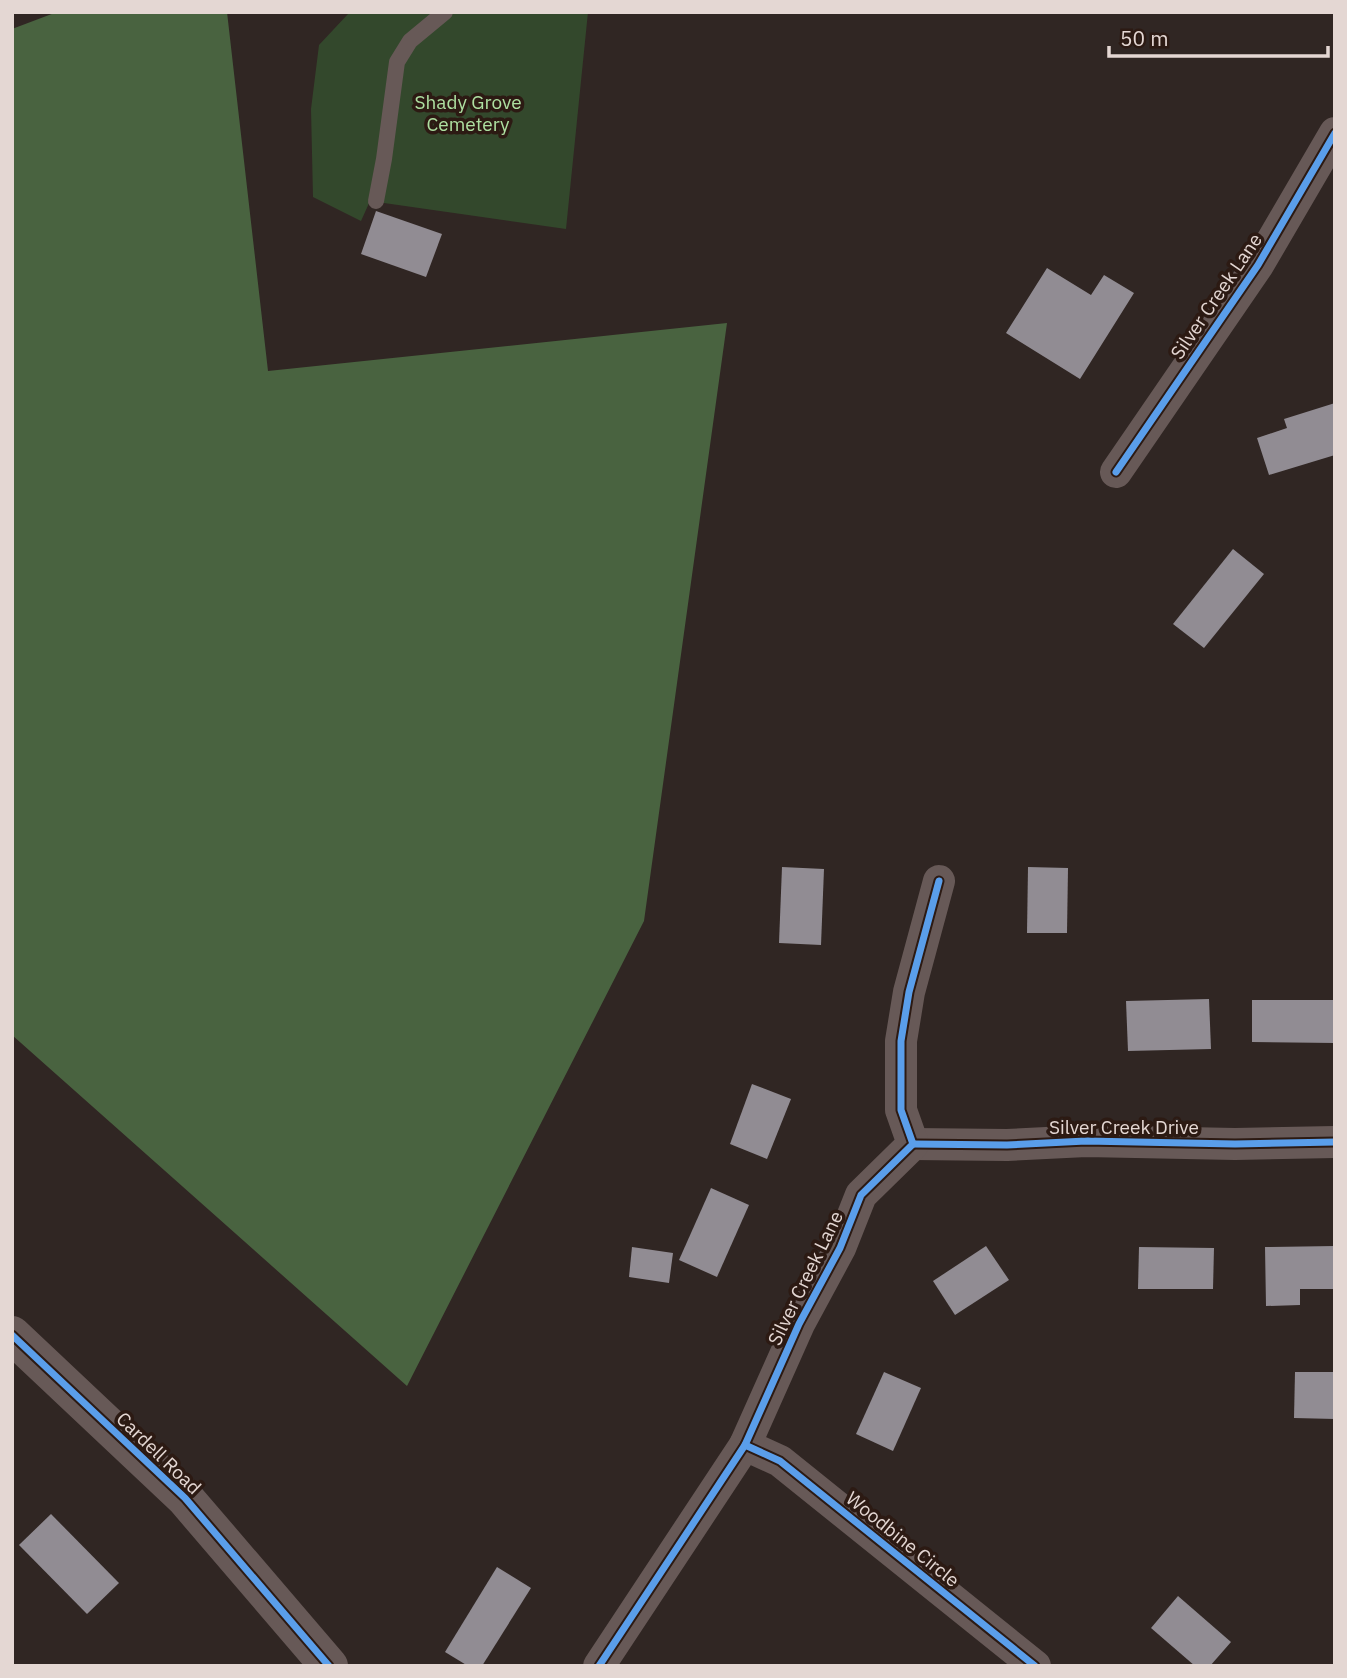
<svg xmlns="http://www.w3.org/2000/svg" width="1347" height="1678" font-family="'IBM Plex Sans',sans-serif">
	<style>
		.green { fill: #33482c }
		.forest { fill: #496340 }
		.building { fill: #918c93 }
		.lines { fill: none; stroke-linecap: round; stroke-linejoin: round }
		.service { stroke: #675957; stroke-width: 16 }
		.minor { stroke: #675957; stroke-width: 32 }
		.tertiary { stroke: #675957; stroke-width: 38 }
		.cycleway-casing { stroke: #2c1a13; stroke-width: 11 }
		.cycleway { stroke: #5a9eea; stroke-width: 7 }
		.labels { text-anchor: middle; stroke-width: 7; stroke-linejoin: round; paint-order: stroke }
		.park-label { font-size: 19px; fill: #aee0a1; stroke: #2c1a13 }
		.street-label { font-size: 19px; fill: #e4d7d3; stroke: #2c1a13 }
	</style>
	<rect width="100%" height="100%" fill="#302623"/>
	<!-- green -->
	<polygon class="green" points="351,12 588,12 566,229 370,201 361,221 313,197 311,109 319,45 348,14"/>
	<!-- forest -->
	<polygon class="forest" points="57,12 227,12 268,371 727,323 644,921 407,1386 12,1035 12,29"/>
	<!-- building -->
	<g class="building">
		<polygon points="376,211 442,234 426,277 361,254"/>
		<polygon points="1047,268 1091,295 1104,275 1134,293 1080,379 1006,333"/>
		<polygon points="1335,403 1335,455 1269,475 1257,438 1287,428 1284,419"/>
		<polygon points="1233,549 1264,574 1204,648 1173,624"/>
		<polygon points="782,867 824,869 821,945 779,943"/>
		<polygon points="1028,867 1068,868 1067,933 1027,933"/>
		<polygon points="1209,999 1211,1049 1128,1051 1126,1001"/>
		<polygon points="1252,1000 1335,1000 1335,1043 1252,1042"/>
		<polygon points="752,1084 791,1099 767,1159 730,1144"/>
		<polygon points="711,1188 749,1205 717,1277 679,1260"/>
		<polygon points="986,1246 1009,1280 955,1315 933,1281"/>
		<polygon points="1335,1246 1335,1289 1300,1289 1300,1305 1266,1306 1265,1247"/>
		<polygon points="632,1247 673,1253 669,1283 629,1277"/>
		<polygon points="1139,1247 1214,1248 1213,1289 1138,1289"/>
		<polygon points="884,1372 921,1388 893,1451 856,1434"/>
		<polygon points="1295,1372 1335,1372 1335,1419 1294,1418"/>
		<polygon points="51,1514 119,1583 87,1614 19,1545"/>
		<polygon points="497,1567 531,1588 482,1666 468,1666 445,1652"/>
		<polygon points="1178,1596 1231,1642 1210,1666 1195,1666 1151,1628"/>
	</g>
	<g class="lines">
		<!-- service -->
		<polyline class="service" points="376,201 384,159 397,62 410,41 445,12"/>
		<!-- minor -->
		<g class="minor">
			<polyline points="1116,472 1258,265 1335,133"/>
			<polyline points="913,1144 1007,1145 1086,1141 1235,1144 1335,1142"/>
			<polyline points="745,1445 780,1461 1035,1666"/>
			<polyline points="599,1666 745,1445 799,1324 840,1248 861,1195 913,1144 901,1110 901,1041 909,992 939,881"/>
		</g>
		<!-- tertiary -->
		<polyline class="tertiary" points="12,1335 185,1498 329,1666"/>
		<defs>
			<g id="cycleway">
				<polyline points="1116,472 1258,265 1335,133"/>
				<polyline points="913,1144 1007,1145 1086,1141 1235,1144 1335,1142"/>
				<polyline points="12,1335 185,1498 329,1666"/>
				<polyline points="745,1445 780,1461 1035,1666"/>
				<polyline points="599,1666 745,1445 799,1324 840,1248 861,1195 913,1144 901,1110 901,1041 909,992 939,881"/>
			</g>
		</defs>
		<!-- cycleway casing -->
		<use href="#cycleway" class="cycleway-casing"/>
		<!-- cycleway -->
		<use href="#cycleway" class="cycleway"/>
	</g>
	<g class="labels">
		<!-- park labels -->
		<g class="park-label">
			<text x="468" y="109">Shady Grove<tspan x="468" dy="22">Cemetery</tspan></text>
		</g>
		<!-- street labels -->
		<g class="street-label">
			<text transform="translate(1216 296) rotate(-56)" y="7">Silver Creek Lane</text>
			<text x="1124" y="1134">Silver Creek Drive</text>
			<text transform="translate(805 1278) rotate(-64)" y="7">Silver Creek Lane</text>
			<text transform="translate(159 1453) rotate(44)" y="7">Cardell Road</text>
			<text transform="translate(903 1539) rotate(39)" y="7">Woodbine Circle</text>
		</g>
	</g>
	<!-- border -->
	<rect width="1347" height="1678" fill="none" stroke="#e4d7d3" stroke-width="28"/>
	<!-- scale -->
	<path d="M1109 46v10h219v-10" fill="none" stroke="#e4d7d3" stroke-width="3.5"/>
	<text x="1120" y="46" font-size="21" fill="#e4d7d3" stroke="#2c1a13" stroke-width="5" paint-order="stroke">50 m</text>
</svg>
